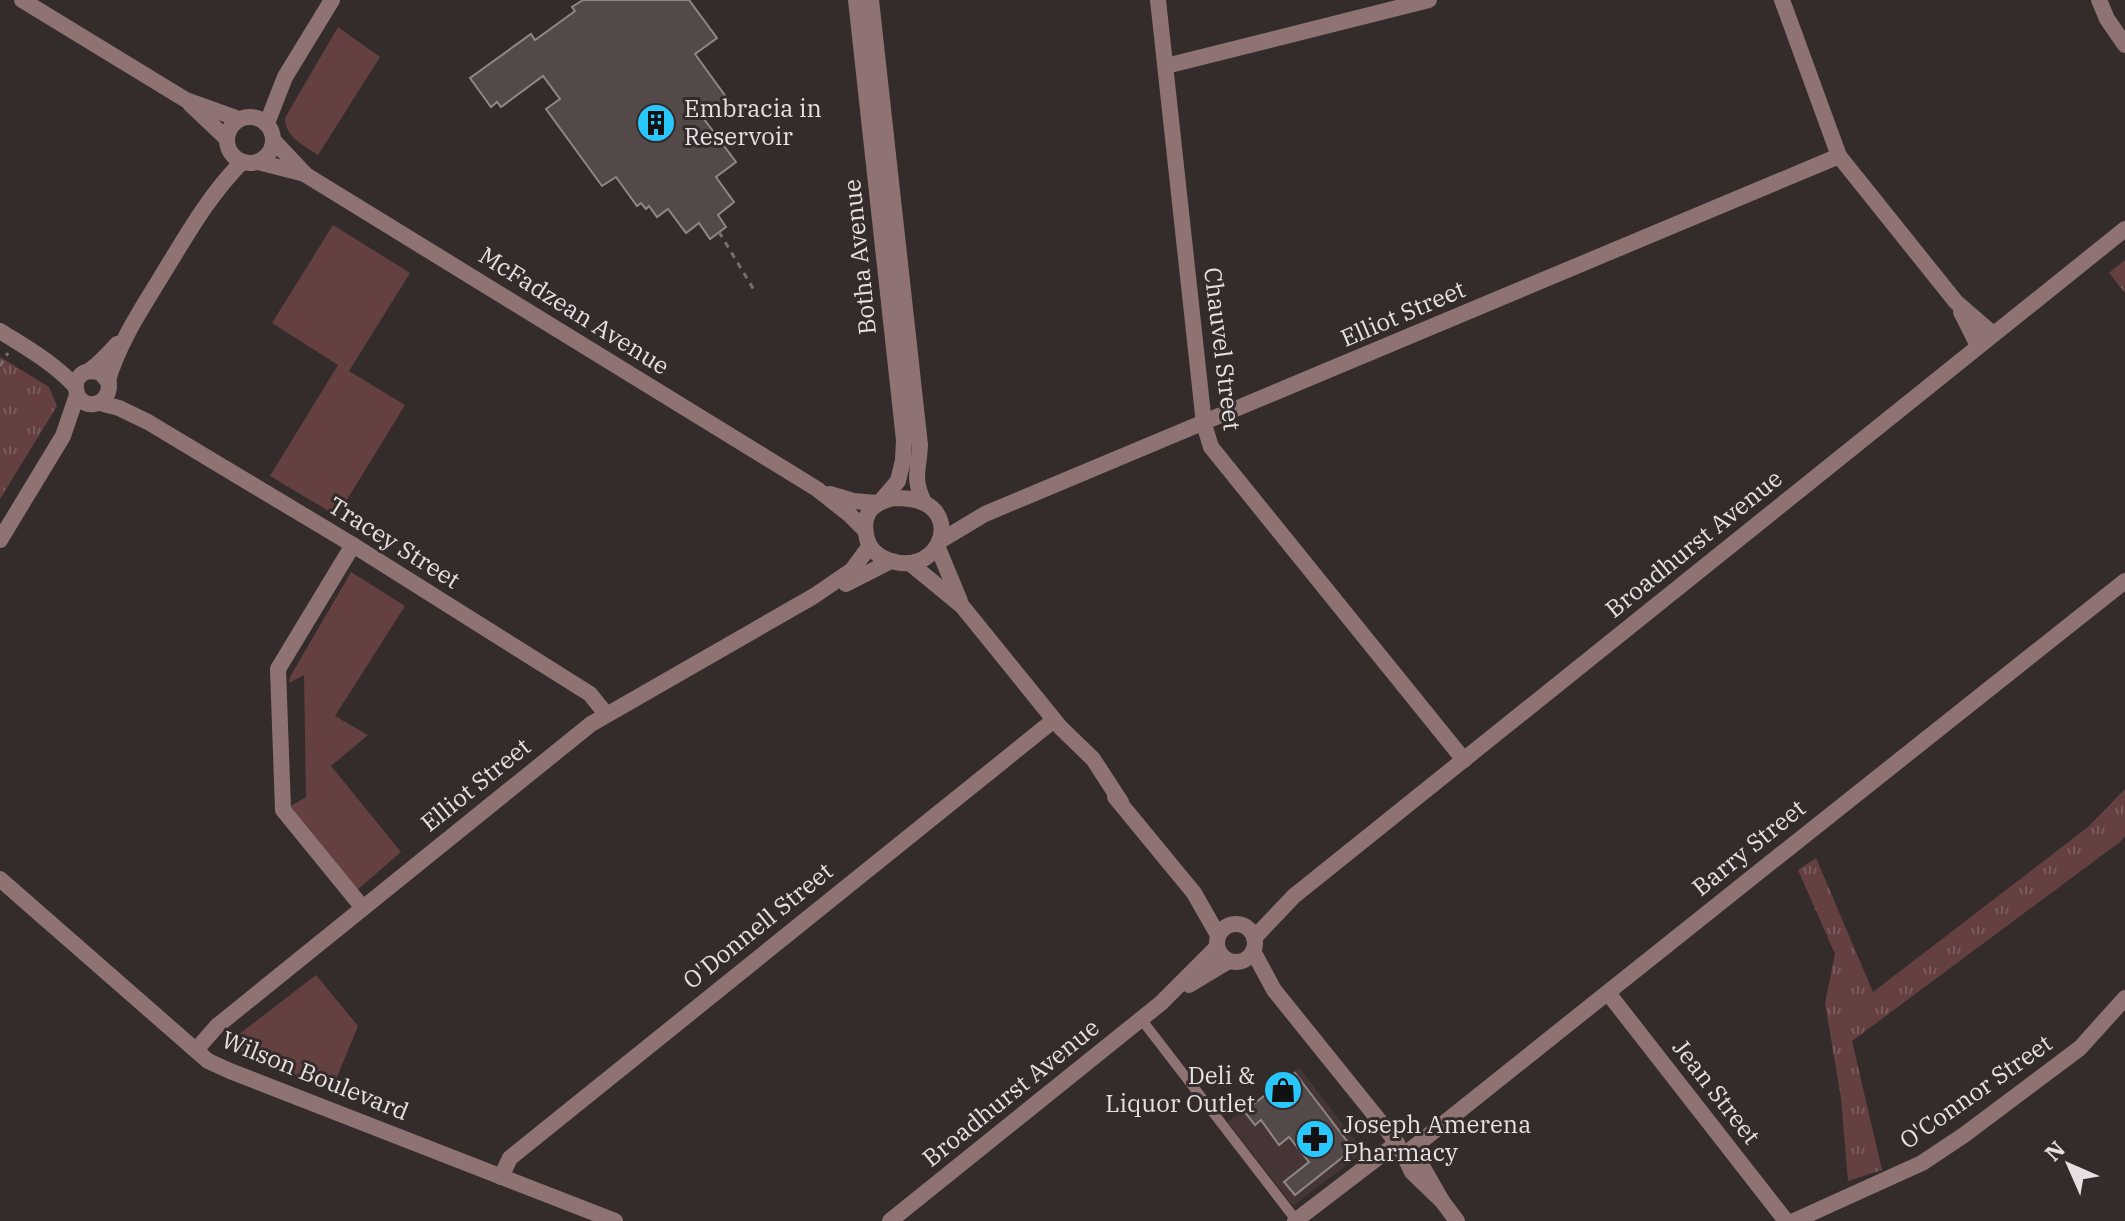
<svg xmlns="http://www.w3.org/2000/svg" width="2125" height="1221" font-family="'IBM Plex Serif',serif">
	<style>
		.built { fill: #453535 }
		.grass { fill: #654041 }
		.park { fill: url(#park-tufts) }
		.building { fill: #534949; stroke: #918686; stroke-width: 2 }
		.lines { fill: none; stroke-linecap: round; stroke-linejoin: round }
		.path { stroke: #776f6f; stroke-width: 3; stroke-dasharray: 6 6; stroke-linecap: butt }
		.service { stroke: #8f7373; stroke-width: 10 }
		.minor { stroke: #8f7373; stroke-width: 16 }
		.tertiary { stroke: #8f7373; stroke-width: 16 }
		.labels { text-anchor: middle; stroke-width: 6; stroke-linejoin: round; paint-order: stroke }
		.poi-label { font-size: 24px; fill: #e6e0e0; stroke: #342b2b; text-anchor: start }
		.street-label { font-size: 24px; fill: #e6e0e0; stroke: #342b2b }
	</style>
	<defs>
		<pattern id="park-tufts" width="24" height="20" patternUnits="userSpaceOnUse" patternTransform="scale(2)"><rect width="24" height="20" fill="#654041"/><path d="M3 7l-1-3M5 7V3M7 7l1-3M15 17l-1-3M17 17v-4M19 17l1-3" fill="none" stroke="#7b5b5c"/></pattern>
	</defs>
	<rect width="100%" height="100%" fill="#342b2b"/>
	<!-- built -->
	<polygon class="built" points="1299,1067 1364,1152 1293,1206 1228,1122"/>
	<!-- grass -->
	<g class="grass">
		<path d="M338,27L380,57L318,155C302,144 286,138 285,118Z"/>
		<polygon points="333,225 410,273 349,371 405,405 337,516 270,476 338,365 272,323"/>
		<polygon points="351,572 405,606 335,716 368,735 331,766 401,852 357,890 289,807 306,797 304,675 289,683 290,677"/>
		<polygon points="316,975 358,1026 332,1089 238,1053 230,1048 234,1038"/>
	</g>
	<!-- park -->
	<g class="park">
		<polygon points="2125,260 2125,293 2109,273"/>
		<polygon points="0,357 49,387 57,406 0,499"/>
		<polygon points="2125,789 2125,836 2120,842 1852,1041 1882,1170 1848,1181 1841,1098 1825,1003 1835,954 1798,870 1816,858 1873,992 2088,827"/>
	</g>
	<!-- building -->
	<g class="building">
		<polygon points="583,0 689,0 717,38 695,54 729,101 704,119 736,162 716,177 734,202 718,215 726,227 710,239 699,223 686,233 668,209 657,217 649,206 646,209 641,203 637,206 616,177 602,186 546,109 560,99 543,76 501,107 497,102 491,107 470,78 531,34 535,40 575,11 572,7"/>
		<polygon points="1295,1073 1353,1149 1295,1195 1284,1182 1309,1162 1289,1137 1279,1145 1261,1120 1255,1125 1244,1111"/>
	</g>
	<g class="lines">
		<!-- path -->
		<g class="path">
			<polyline points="719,232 754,290"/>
			<polyline points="0,366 8,353"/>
		</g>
		<!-- service -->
		<polyline class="service" points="1141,1019 1296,1220"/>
		<!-- minor -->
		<g class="minor">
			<polyline points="22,0 186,100 239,119"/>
			<polyline points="1158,0 1204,424 1211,447 1464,760"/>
			<polyline points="1782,0 1839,156 1956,302 1993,334"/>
			<polyline points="2099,0 2107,19 2125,45"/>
			<polyline points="1166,66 1429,0"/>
			<polyline points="190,104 227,139"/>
			<circle cx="250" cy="140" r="23"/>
			<polyline points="267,123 285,77 332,0"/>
			<polyline points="274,141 306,175 817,489 850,515 865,530"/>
			<polyline points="258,162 305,174"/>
			<polyline points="1961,312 1978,346"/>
			<path d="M0,331C27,348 54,363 76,387"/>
			<path d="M89,371L100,372L109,383C110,410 77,411 76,388C75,384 76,380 79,377C84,371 84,374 90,370C100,363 109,353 117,344"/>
			<path d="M108,380C120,340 143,307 164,272C188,233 210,194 242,162"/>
			<polyline points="100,403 119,408 148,422 353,545 590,694 606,714"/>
			<polyline points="830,494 853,501 877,503"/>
			<polyline points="0,540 63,436 77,395"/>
			<polyline points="940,541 985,514 1839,156"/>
			<polyline points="353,545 278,669 283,810 363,908"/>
			<polyline points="846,584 891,561"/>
			<polyline points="0,879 208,1061 230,1071 615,1221"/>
			<polyline points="1608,993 1786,1221"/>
			<polyline points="196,1050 217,1026 591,724 814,596 852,570 869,547"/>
			<path d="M1404,1155C1644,963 1884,772 2125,581"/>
			<polyline points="501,1177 510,1158 1054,720"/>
			<polyline points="1295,1221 1397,1143"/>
			<polyline points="1794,1221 1922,1163 1964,1135 2080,1048 2125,998"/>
		</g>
		<!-- tertiary -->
		<g class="tertiary">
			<polyline points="856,0 904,440 903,460 898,481 880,502"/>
			<path d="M871,0L920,445C919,470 912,478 924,502"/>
			<path d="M893,498C903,498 914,498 924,503C960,520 937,577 888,560C878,556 870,550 867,539C861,515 870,504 893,498Z"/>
			<polyline points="938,548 960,601"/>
			<polyline points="911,564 962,606 1060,727 1093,759 1121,802"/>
			<polyline points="1115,797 1194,893 1218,935"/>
			<circle cx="1236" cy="943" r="19"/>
			<polyline points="1254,938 1294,896 2125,229"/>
			<polyline points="1253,951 1274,990 1390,1134 1404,1155 1412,1172 1442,1201"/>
			<polyline points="1189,985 1229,961"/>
			<polyline points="1404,1155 1416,1160 1422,1166 1442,1201 1457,1221"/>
			<polyline points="890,1221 1161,1003 1217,947"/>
		</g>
	</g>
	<!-- icons -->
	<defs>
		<symbol id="building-disc" viewBox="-11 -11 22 22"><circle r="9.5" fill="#28c8ff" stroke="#342b2b"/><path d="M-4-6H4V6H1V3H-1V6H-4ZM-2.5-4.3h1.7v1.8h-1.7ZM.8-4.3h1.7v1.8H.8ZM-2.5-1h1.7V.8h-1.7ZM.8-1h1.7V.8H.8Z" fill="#111"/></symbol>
		<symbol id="shop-disc" viewBox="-11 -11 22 22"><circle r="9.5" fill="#28c8ff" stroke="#342b2b"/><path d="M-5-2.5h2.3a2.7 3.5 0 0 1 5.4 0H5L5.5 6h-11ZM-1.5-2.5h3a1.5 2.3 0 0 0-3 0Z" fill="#111"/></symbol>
		<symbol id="pharmacy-disc" viewBox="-11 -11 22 22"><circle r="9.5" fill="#28c8ff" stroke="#342b2b"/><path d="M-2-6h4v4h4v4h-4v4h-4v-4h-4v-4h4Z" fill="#111"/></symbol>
	</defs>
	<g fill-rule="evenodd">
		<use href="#building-disc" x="634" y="101" width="44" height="44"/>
		<use href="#shop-disc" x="1261" y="1068" width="44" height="44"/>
		<use href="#pharmacy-disc" x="1293" y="1117" width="44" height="44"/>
	</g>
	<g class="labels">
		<!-- poi labels -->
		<g class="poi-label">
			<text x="684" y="117">Embracia in<tspan x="684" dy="28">Reservoir</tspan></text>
			<text x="1255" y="1084" text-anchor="end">Deli &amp;<tspan x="1255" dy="28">Liquor Outlet</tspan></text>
			<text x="1343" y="1133">Joseph Amerena<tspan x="1343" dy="28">Pharmacy</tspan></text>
		</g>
		<!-- street labels -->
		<g class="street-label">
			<text transform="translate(860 257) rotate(-96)" y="8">Botha Avenue</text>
			<text transform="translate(574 311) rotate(32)" y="8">McFadzean Avenue</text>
			<text transform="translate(1403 314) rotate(-23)" y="8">Elliot Street</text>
			<text transform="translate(1222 349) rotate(83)" y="8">Chauvel Street</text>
			<text transform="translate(394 543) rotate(32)" y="8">Tracey Street</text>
			<text transform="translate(1694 544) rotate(-39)" y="8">Broadhurst Avenue</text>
			<text transform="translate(476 785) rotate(-39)" y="8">Elliot Street</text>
			<text transform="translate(1749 848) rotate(-39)" y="8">Barry Street</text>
			<text transform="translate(758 926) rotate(-39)" y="8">O'Donnell Street</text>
			<text transform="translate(315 1076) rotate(22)" y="8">Wilson Boulevard</text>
			<text transform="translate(1716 1092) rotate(52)" y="8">Jean Street</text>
			<text transform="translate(1976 1092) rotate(-35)" y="8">O'Connor Street</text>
			<text transform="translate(1011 1093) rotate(-39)" y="8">Broadhurst Avenue</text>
		</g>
	</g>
	<!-- north arrow -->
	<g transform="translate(2069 1165) rotate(315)" stroke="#342b2b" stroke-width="6" paint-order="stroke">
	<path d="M0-6L14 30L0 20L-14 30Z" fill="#e6e0e0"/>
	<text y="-12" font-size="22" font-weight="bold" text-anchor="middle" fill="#e6e0e0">N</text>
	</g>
</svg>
